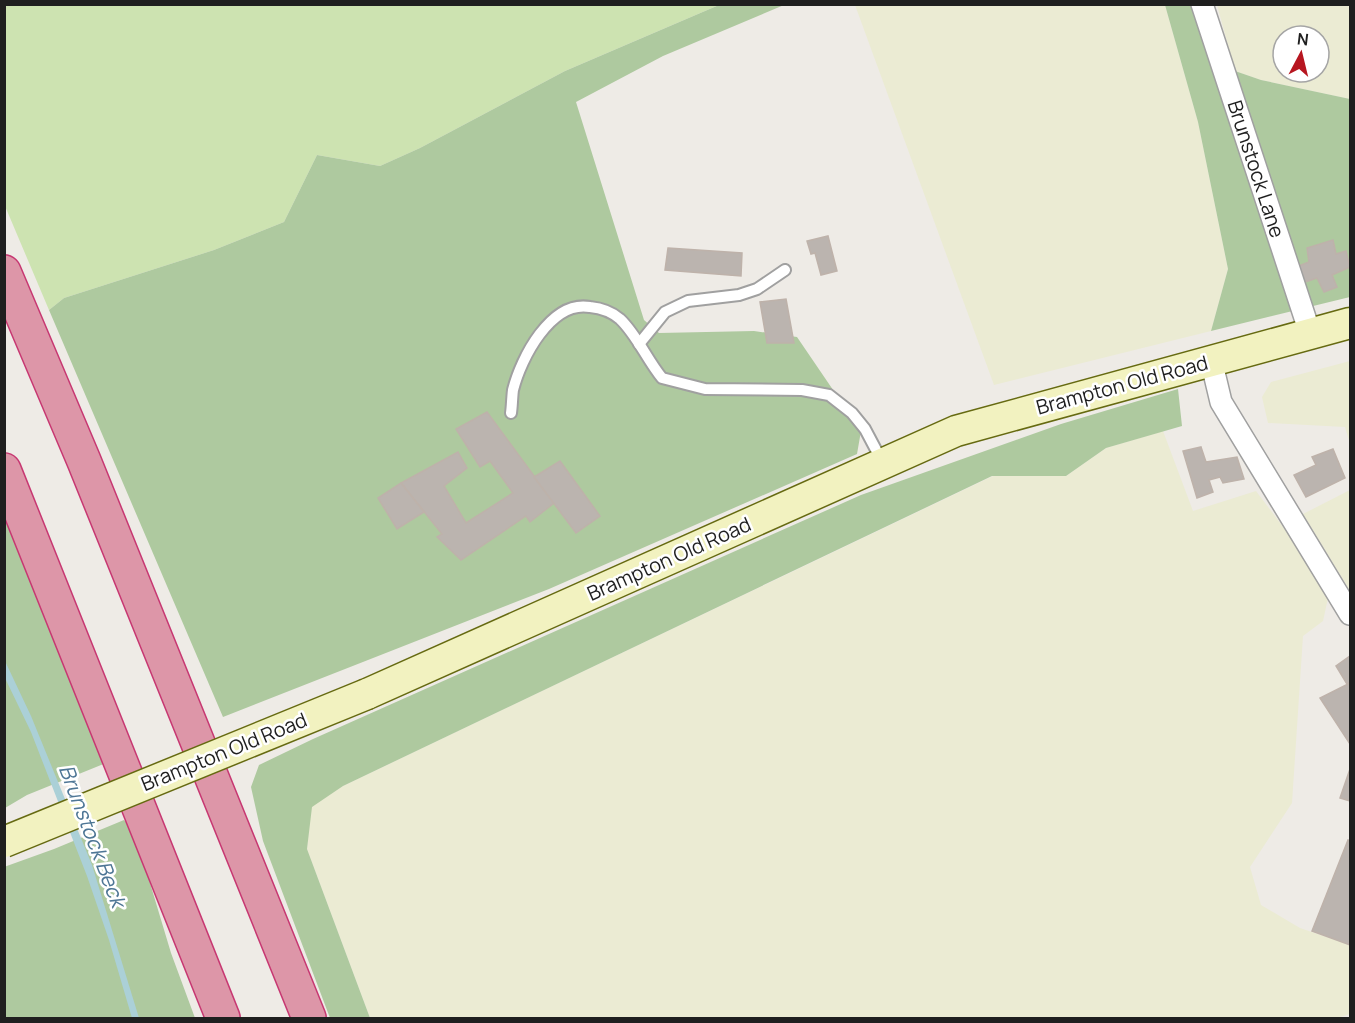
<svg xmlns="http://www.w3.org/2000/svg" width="1355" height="1023" font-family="Manrope,sans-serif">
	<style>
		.farmland { fill: #ebebd3; fill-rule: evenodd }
		.grass { fill: #cde3b1 }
		.forest { fill: #aec99f }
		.water { fill: #abd0d7 }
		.building { fill: #bbb4af; stroke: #beb2aa; stroke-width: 1.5 }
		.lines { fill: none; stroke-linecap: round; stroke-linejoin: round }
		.service-casing { stroke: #a0a0a0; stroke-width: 14 }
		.minor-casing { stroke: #a0a0a0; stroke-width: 24 }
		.secondary-casing { stroke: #666a11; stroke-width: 33 }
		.motorway-casing { stroke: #c73872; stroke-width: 36 }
		.service { stroke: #fff; stroke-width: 10 }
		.minor { stroke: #fff; stroke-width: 21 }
		.secondary { stroke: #f2f2c0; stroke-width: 30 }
		.motorway { stroke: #dd96a8; stroke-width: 33 }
		.secondary-bridge-casing { stroke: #666a11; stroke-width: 33; stroke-linecap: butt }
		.secondary-bridge { stroke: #f2f2c0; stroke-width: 30 }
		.labels { text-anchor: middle; stroke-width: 5; stroke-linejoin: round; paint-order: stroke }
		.street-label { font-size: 20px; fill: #1f1f1f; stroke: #fff }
		.water-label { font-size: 21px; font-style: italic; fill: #4e7695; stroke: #fff }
	</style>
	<rect width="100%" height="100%" fill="#eeebe6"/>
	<!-- farmland -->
	<g class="farmland">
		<polygon points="855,5 1165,5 1198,122 1228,269 1211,331 994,385"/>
		<path d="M1217,5H1350V99L1261,80L1235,71ZM1283,36H1319V72H1283Z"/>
		<polygon points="1350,361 1350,444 1345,427 1268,423 1262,397 1271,382"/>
		<polygon points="1163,431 1193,511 1256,491 1330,589 1323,621 1303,636 1292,803 1250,867 1261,905 1300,928 1350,945 1350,1014 1337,1018 370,1018 307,849 311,807 343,786 993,476 1066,476 1106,448"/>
		<polygon points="1350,490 1350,591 1303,514"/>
	</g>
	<!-- grass -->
	<polygon class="grass" points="4,5 719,5 565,71 420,148 380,166 317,155 284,222 214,250 64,298 49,310 5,206"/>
	<!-- forest -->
	<g class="forest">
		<polygon points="719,5 784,5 663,56 576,102 644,320 659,333 754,331 797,337 861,431 857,454 549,589 223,717 49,310 64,298 214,250 284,222 317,155 380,166 420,148 565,71"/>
		<polygon points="1165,5 1194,5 1210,53 1235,71 1261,80 1350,99 1350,297 1211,331 1228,269 1198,122"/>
		<polygon points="1178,389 1182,426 1106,448 1066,476 992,476 343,786 312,807 307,849 370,1018 330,1018 263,841 251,787 259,765 313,739 861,495 1061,424"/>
		<polygon points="4,510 106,763 27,795 5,808"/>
		<polygon points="124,820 135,833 171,953 195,1018 5,1018 4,867 54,849"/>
	</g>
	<!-- water -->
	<polygon class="water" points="5,661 31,716 92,865 139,1018 132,1018 109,940 87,876 31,732 5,678"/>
	<!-- building -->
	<g class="building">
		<polygon points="828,236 837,271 821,275 815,253 811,254 807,241"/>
		<polygon points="1333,240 1336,254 1346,251 1350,267 1332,275 1337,287 1324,292 1317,278 1302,283 1296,267 1309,262 1307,248"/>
		<polygon points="668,248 742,253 741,276 665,270"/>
		<polygon points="786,299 794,343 767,343 760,302"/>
		<polygon points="487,412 554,503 530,522 526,516 461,560 437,537 442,534 401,483 458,452 467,468 444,486 466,523 513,493 490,461 480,467 456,429"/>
		<polygon points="1201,447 1206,462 1237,457 1244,479 1223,483 1220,477 1209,480 1213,492 1197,498 1183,451"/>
		<polygon points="1333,449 1345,478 1306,497 1294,475 1316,465 1312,457"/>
		<polygon points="560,461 600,516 576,533 534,477"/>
		<polygon points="401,483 424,512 397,529 378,498"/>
		<polygon points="1350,656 1350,683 1347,684 1336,666"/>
		<polygon points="1350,683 1350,744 1320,698"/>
		<polygon points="1350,769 1350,801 1340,798"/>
		<polygon points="1348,840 1350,841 1350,945 1312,931"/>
	</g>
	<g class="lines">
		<defs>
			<g id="service">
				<polyline points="639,344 665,312 688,301 739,295 757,289 785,270"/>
				<path d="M511,413C512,406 512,398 513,390C521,358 551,300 590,307C600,308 612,312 620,319C637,335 647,360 662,378L705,389L802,390L829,395L852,413L865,429L883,463"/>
			</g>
			<g id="minor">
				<polyline points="1202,4 1310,333"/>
				<polyline points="1211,360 1221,402 1350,614"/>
			</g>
			<polyline id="secondary" points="367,694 956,431 1350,323"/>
			<g id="motorway">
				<polyline points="4,272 84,461 309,1018"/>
				<polyline points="4,470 223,1018"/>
			</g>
		</defs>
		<!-- service casing -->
		<use href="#service" class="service-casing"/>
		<!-- minor casing -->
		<use href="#minor" class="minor-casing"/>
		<!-- secondary casing -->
		<use href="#secondary" class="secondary-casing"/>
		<!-- motorway casing -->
		<use href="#motorway" class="motorway-casing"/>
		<!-- service -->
		<use href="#service" class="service"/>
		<!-- minor -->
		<use href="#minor" class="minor"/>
		<!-- secondary -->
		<use href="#secondary" class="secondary"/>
		<!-- motorway -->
		<use href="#motorway" class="motorway"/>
		<defs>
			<polyline id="secondary-bridge" points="4,842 367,694"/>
		</defs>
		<!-- secondary-bridge casing -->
		<use href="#secondary-bridge" class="secondary-bridge-casing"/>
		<!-- secondary-bridge -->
		<use href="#secondary-bridge" class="secondary-bridge"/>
	</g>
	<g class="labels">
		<!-- street labels -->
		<g class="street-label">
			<text transform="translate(1256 169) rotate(72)" y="7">Brunstock Lane</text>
			<text transform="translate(1122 385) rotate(-15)" y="7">Brampton Old Road</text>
			<text transform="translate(669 559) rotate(-24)" y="7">Brampton Old Road</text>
			<text transform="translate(224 752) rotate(-22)" y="7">Brampton Old Road</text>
		</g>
		<!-- water labels -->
		<g class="water-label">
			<text transform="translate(92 836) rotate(69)" y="7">Brunstock Beck</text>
		</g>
	</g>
	<!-- border -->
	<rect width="1355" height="1023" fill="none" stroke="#1f1f1f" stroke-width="12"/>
	<!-- north arrow -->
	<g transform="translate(1301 54) rotate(7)"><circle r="28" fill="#ffffff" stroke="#a5a5a5" stroke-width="1.5"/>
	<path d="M0-4.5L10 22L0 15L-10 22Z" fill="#b71620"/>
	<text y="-9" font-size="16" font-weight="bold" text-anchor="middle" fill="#1f1f1f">N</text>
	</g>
</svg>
